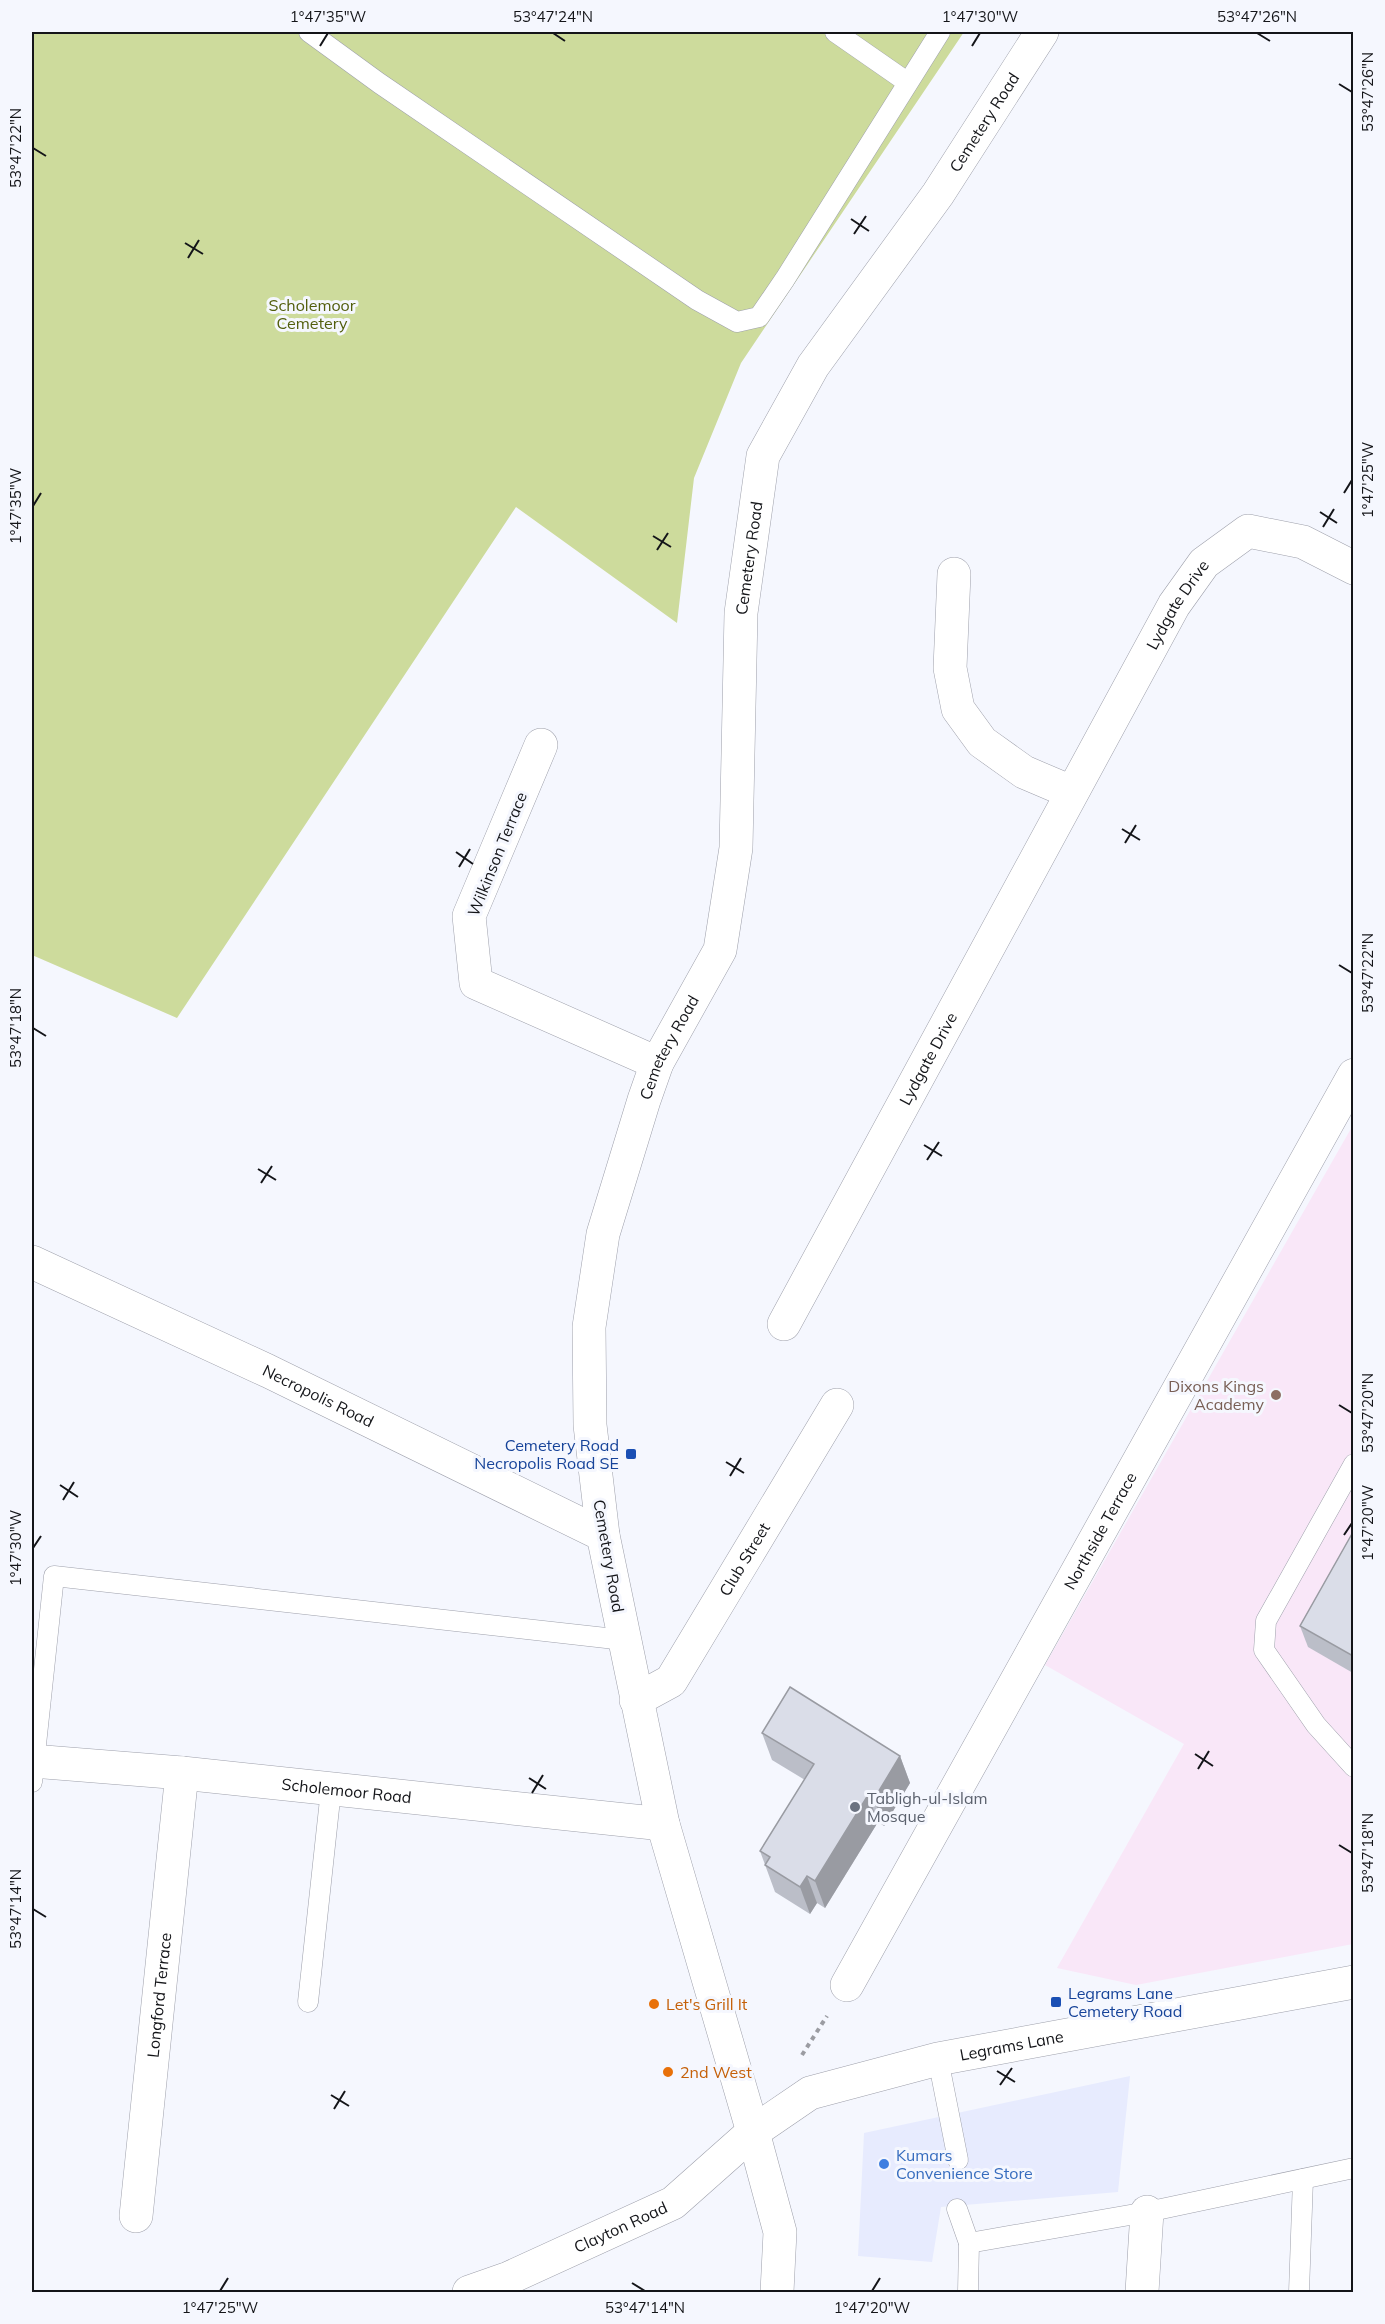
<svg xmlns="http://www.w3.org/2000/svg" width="1385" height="2324" font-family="Mulish,sans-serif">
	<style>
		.built { fill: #e7ebfe }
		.education { fill: #f9e7f8 }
		.green { fill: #cddb9c }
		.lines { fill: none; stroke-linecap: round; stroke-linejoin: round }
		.service-casing { stroke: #9ea0ab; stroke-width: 21 }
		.minor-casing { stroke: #9ea0ab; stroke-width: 34 }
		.tertiary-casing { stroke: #9ea0ab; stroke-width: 34 }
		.path { stroke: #9b9ca2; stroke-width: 4; stroke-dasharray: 4.5 4.5; stroke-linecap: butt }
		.service { stroke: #fff; stroke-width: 20 }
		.minor { stroke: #fff; stroke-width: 33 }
		.tertiary { stroke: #fff; stroke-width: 33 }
		.wall { fill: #bbbec8 }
		.shaded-wall { fill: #999ba2 }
		.building { fill: #dadde8; stroke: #999ba2; stroke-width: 1.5 }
		.ticks { fill: none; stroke: #141519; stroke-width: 2 }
		.education-dot { fill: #8d6e63; stroke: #f5f7fe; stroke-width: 2 }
		.transit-dot { fill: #1a4fb4; stroke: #f5f7fe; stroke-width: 2 }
		.worship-dot { fill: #6b7280; stroke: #f5f7fe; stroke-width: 2 }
		.food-dot { fill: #e8710a; stroke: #f5f7fe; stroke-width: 2 }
		.shop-dot { fill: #3f7fe0; stroke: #f5f7fe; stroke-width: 2 }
		.labels { text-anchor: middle; stroke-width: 6; stroke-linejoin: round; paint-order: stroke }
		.street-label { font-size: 16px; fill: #141519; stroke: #f5f7fe }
		.park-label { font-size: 16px; fill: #525e0c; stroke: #f5f7fe }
		.education-label { font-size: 16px; fill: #785e54; stroke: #f5f7fe; text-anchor: end }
		.transit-label { font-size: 16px; fill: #164399; stroke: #f5f7fe; text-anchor: end }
		.worship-label { font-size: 16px; fill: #5b616d; stroke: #f5f7fe; text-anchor: start }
		.food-label { font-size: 16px; fill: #c56008; stroke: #f5f7fe; text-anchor: start }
		.shop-label { font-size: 16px; fill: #366cbe; stroke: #f5f7fe; text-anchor: start }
		.neatline { fill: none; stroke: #141519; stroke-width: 2 }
		.ticks-label { font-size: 15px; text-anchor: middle; fill: #141519 }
	</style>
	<rect width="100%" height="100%" fill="#f5f7fe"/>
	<!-- built -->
	<polygon class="built" points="1130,2076 1118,2192 941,2207 932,2262 858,2256 864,2133"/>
	<!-- education -->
	<polygon class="education" points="1353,1125 1353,1944 1136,1985 1057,1968 1184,1744 1045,1665"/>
	<!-- green -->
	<polygon class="green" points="32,32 964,32 741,363 694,478 677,623 516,507 177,1018 32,955"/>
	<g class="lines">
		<defs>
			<g id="service">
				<polyline points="309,32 379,83 697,300 737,322 759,317 785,279 940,32"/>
				<polyline points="835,32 907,82"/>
				<polyline points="1354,1464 1266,1621 1264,1650 1316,1725 1354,1767"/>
				<polyline points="32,1782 54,1576 624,1640"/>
				<polyline points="308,2002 331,1790"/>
				<polyline points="938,2059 958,2160"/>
				<polyline points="957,2209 969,2243 968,2292"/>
				<polyline points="969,2243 1147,2212 1354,2168"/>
				<polyline points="1299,2292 1303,2179"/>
			</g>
			<g id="minor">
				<polyline points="954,574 950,668 958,709 982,742 1024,772 1071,792"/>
				<polyline points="541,745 469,916 476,983 657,1063"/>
				<path id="s1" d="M32,1262L268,1371L603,1535"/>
				<path id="s2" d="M784,1324L1174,605L1204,563L1248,531L1303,542L1354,568"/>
				<path id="s3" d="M636,1700L671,1681L837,1405"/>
				<path id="s4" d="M32,1761L182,1773L663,1824"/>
				<path id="s5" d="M847,1985L1354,1075"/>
				<path id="s6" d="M136,2216L182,1773"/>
				<polyline points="1142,2292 1147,2212"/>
			</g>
			<g id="tertiary">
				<path id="s7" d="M469,2292L509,2278L673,2203L753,2132L810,2093L938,2059L1354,1982"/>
				<path id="s8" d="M777,2292L780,2232L753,2132L663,1824L603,1535L590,1425L589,1327L603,1234L644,1100L657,1063L720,950L736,848L741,613L763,456L813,366L938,194L1042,32"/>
			</g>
		</defs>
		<!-- service casing -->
		<use href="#service" class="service-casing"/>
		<!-- minor casing -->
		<use href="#minor" class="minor-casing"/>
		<!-- tertiary casing -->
		<use href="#tertiary" class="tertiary-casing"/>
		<!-- path -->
		<polyline class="path" points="802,2055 827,2016"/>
		<!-- service -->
		<use href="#service" class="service"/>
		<!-- minor -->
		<use href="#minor" class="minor"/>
		<!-- tertiary -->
		<use href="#tertiary" class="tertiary"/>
	</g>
	<!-- wall -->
	<g class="wall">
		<polygon points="1353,1532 1353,1673 1308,1647 1300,1626"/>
		<polygon points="762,1733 900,1756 910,1783 884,1826 878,1822 825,1908 817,1903 810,1914 775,1892 760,1851 805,1780 772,1760"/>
	</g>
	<!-- shaded-wall -->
	<g class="shaded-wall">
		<polygon points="900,1756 910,1783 884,1826 874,1799"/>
		<polygon points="868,1795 878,1822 825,1908 815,1881"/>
		<polygon points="807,1876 817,1903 810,1914 800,1887"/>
	</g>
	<!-- building -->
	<g class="building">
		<polygon points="1353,1532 1353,1656 1300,1626"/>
		<polygon points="790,1687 900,1756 874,1799 868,1795 815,1881 807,1876 800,1887 765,1865 770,1857 760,1851 814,1764 762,1733"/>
	</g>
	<!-- ticks -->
	<path class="ticks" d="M553,33L565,41M1257,33L1270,41M320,46L328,33M972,46L980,33M1339,84L1352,92M33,148L46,156M851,219L869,231M854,234L866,216M185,243L203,254M188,258L199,240M1344,493L1352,480M33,506L41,493M1320,512L1337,523M1323,527L1334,509M653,536L671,547M657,550L668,533M1122,829L1140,840M1125,843L1136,825M456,852L473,864M459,867L470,849M1339,965L1352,973M33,1028L46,1036M924,1145L942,1156M927,1160L939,1142M258,1169L276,1180M261,1183L272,1166M1339,1405L1352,1413M726,1462L744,1473M730,1476L741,1458M60,1485L78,1497M63,1500L74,1482M1344,1535L1352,1523M33,1548L41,1536M1195,1754L1213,1766M1198,1769L1209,1751M529,1778L546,1789M532,1793L543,1775M1339,1845L1352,1853M33,1909L46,1917M997,2071L1015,2082M1000,2085L1012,2068M331,2095L349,2106M334,2109L345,2091M632,2283L645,2291M220,2291L228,2278M872,2291L880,2278"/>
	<!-- markers -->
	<circle class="education-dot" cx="1276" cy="1395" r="6"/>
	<g class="transit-dot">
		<rect x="625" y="1448" width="12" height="12" rx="3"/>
		<rect x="1050" y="1996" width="12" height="12" rx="3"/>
	</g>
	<circle class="worship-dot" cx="855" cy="1807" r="6"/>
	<g class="food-dot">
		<circle cx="654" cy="2004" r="6"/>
		<circle cx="668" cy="2072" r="6"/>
	</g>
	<circle class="shop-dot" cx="884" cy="2164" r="6"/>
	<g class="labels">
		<!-- street labels -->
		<g class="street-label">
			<text dy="6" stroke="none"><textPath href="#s8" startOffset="2289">Cemetery Road</textPath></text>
			<text dy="6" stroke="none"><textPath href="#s8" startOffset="1785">Cemetery Road</textPath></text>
			<text dy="6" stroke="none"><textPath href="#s2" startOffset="820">Lydgate Drive</textPath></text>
			<text transform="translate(497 854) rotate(-68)" y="6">Wilkinson Terrace</text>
			<text dy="6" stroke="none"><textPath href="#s8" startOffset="1281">Cemetery Road</textPath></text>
			<text dy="6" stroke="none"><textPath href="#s2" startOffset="302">Lydgate Drive</textPath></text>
			<text dy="6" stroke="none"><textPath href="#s1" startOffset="316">Necropolis Road</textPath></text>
			<text dy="6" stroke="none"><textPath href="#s5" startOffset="520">Northside Terrace</textPath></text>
			<text transform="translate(609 1556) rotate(80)" y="6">Cemetery Road</text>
			<text dy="6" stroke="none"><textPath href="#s3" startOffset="182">Club Street</textPath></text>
			<text dy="6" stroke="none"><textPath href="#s4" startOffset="316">Scholemoor Road</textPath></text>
			<text dy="6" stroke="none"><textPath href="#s6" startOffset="222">Longford Terrace</textPath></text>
			<text dy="6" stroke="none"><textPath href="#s7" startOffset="606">Legrams Lane</textPath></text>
			<text dy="6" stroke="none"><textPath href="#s7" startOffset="165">Clayton Road</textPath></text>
		</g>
		<!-- park labels -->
		<g class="park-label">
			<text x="312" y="311">Scholemoor<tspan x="312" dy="18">Cemetery</tspan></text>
		</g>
		<!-- education labels -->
		<g class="education-label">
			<text x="1264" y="1392">Dixons Kings<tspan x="1264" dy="18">Academy</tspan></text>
		</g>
		<!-- transit labels -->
		<g class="transit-label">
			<text x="619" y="1451">Cemetery Road<tspan x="619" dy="18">Necropolis Road SE</tspan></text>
			<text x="1068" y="1999" text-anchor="start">Legrams Lane<tspan x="1068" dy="18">Cemetery Road</tspan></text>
		</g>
		<!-- worship labels -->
		<g class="worship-label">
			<text x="867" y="1804">Tabligh-ul-Islam<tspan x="867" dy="18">Mosque</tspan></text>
		</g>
		<!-- food labels -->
		<g class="food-label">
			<text x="666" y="2010">Let's Grill It</text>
			<text x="680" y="2078">2nd West</text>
		</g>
		<!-- shop labels -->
		<g class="shop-label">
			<text x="896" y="2161">Kumars<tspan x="896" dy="18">Convenience Store</tspan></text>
		</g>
	</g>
	<!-- border -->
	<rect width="1385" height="2324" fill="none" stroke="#f5f7fe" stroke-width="66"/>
	<rect x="33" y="33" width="1319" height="2258" class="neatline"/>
	<g class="ticks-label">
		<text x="328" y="22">1°47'35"W</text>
		<text x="553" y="22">53°47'24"N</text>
		<text x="980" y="22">1°47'30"W</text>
		<text x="1257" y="22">53°47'26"N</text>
		<text transform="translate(1368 92) rotate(-90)" y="5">53°47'26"N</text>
		<text transform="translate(16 148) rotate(-90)" y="5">53°47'22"N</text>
		<text transform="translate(1368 480) rotate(-90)" y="5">1°47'25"W</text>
		<text transform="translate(16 506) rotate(-90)" y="5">1°47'35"W</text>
		<text transform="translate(1368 973) rotate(-90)" y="5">53°47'22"N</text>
		<text transform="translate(16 1028) rotate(-90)" y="5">53°47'18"N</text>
		<text transform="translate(1368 1413) rotate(-90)" y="5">53°47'20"N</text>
		<text transform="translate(1368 1523) rotate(-90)" y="5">1°47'20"W</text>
		<text transform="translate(16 1548) rotate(-90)" y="5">1°47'30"W</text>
		<text transform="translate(1368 1853) rotate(-90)" y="5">53°47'18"N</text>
		<text transform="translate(16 1909) rotate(-90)" y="5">53°47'14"N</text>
		<text x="220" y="2313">1°47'25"W</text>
		<text x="645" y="2313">53°47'14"N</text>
		<text x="872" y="2313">1°47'20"W</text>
	</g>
</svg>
